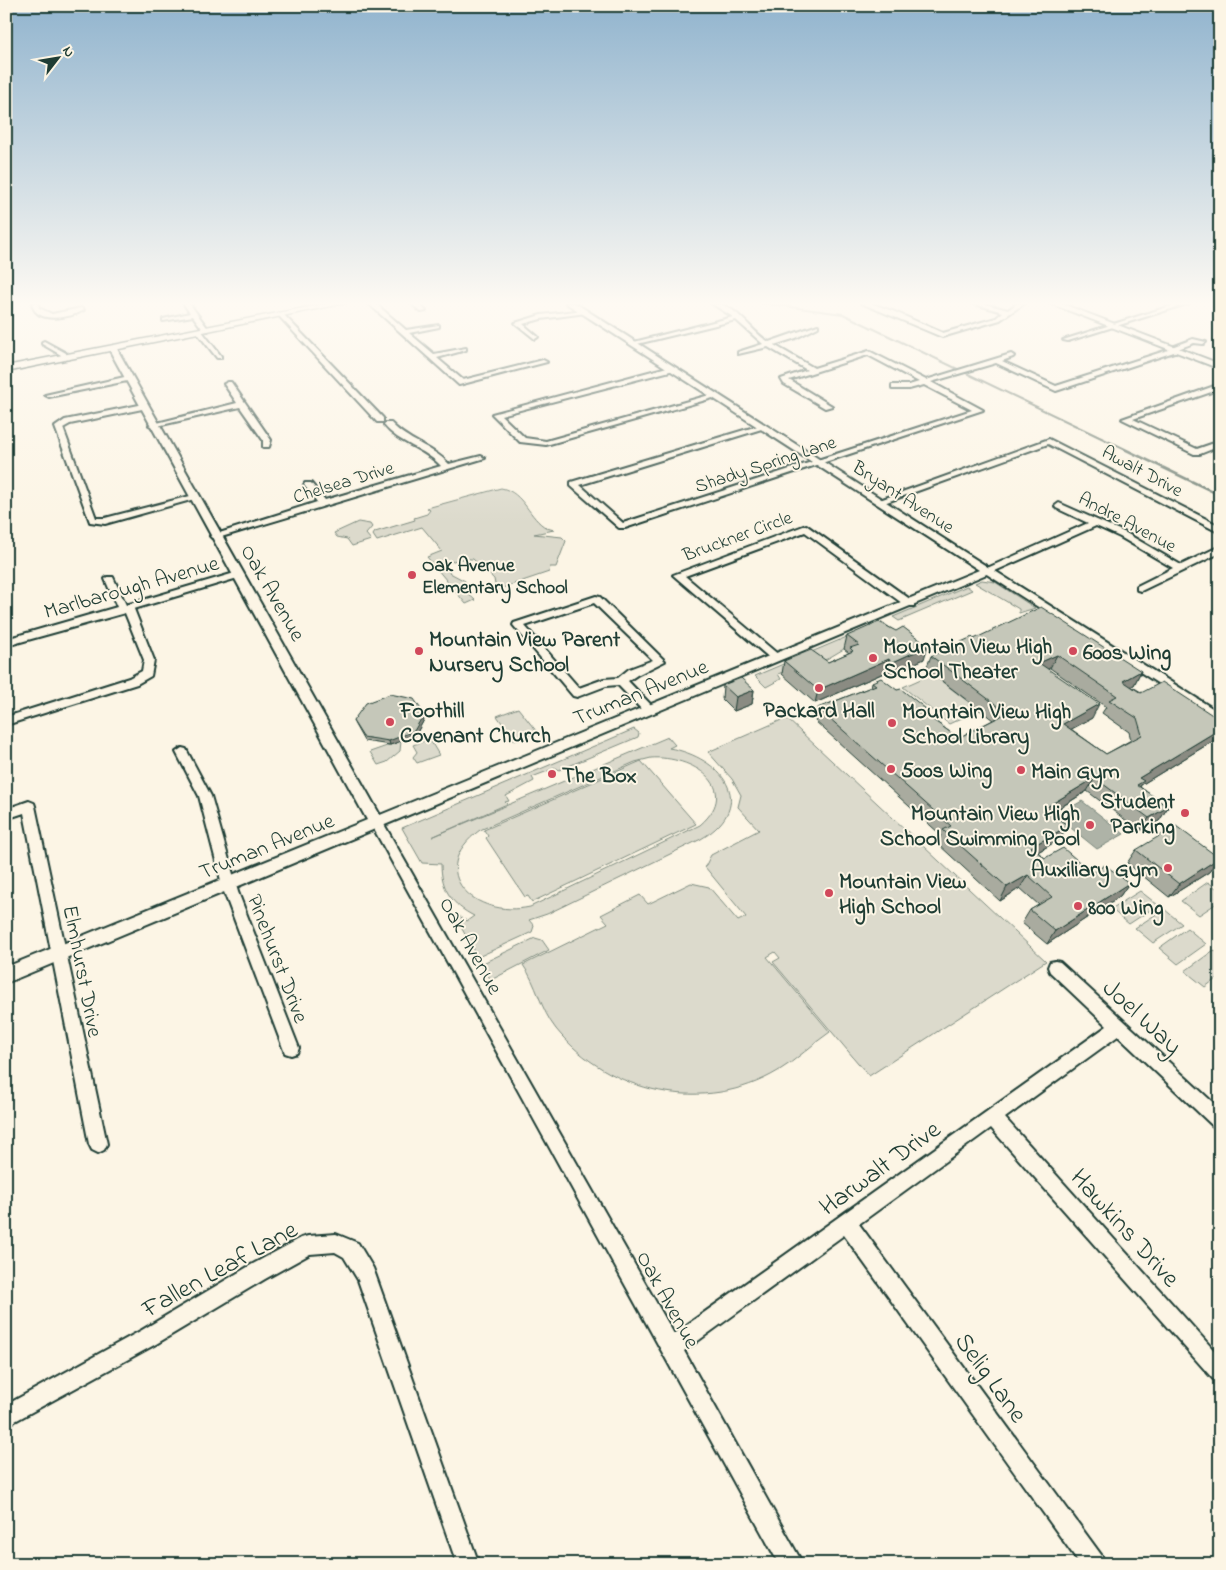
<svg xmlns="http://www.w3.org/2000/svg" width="1226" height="1570" font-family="'Indie Flower',sans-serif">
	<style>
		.green { fill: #dcdacc; stroke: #7e8c80; fill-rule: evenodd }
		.water { fill: #aeb3a7; stroke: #758479 }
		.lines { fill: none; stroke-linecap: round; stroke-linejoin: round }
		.stream-far1 { stroke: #758479; stroke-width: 2 }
		.stream { stroke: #758479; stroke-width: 2.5 }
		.minor-casing { stroke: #1f3d34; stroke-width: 4 }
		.tertiary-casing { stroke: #1f3d34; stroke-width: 4 }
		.secondary-casing { stroke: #1f3d34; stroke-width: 3 }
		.minor { fill: #fcf5e5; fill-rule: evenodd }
		.tertiary { fill: #fcf5e5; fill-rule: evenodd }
		.secondary { fill: #fcf5e5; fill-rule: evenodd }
		.wall { fill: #a9ab9f; stroke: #1f3d34; fill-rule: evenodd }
		.shaded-wall { fill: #8a8b82; stroke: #1f3d34 }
		.building { fill: #c5c7b9; stroke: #1f3d34; fill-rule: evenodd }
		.poi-dot { fill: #d1495b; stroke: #fcf5e5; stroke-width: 2 }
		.labels { text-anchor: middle; stroke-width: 4; stroke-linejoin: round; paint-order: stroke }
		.far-street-label { font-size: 19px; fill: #1f3d34; stroke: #fcf5e5 }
		.far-poi-label { font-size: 19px; font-weight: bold; fill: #1f3d34; stroke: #fcf5e5; text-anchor: start }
		.street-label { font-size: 22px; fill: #1f3d34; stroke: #fcf5e5 }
		.poi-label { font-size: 22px; font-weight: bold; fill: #1f3d34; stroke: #fcf5e5; text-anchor: start }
		.near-street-label { font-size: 26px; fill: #1f3d34; stroke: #fcf5e5 }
	</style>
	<rect width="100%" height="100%" fill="#fcf5e5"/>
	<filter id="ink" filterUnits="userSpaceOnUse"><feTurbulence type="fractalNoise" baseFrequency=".02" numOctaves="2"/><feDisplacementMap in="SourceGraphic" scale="10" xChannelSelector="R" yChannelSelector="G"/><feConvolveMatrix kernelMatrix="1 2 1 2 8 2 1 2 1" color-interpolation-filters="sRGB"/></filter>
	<g filter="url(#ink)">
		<!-- green -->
		<g class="green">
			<path d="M501,488C524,492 529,519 547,528C549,529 552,529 554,530L534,534L562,537L566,541L556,567H550L549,572L496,590L494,579L473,559H459L448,563L446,568L450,573L465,581V591L475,600L466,604L427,557L442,551L422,527L377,541L373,535L375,532L415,520L414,518L427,514L430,510L427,508Z"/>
			<polygon points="358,522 370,524 372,527 366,534 371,540 352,546 347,539 337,537 334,533"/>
			<polygon points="982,580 995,582 1035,608 1019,613 1019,609 975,583"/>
			<polygon points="967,586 972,590 899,621 893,617"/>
			<polygon points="882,622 900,635 859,640 815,666 809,661 778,674 781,679 766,687 755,676"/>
			<polygon points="932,674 979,710 949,724 903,687"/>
			<polygon points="518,708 537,732 515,741 497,716"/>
			<path d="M786,718L1046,961L869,1076L773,962L780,958L775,952L767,957L830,1032C812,1044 797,1060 778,1071C705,1115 609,1094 556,1029C540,1009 537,984 523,965L608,923L601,915L640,895L648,904L691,883L709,887L738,921L746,917L705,867L711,855L759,830L738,807L741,795L732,779L708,752Z"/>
			<path d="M634,729L639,733L638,737L559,770L556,768L532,777L534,781L506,796L509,801L505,802L507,804L432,837L668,737L675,745L669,748C721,757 760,804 701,839L547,914L529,920L534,926L532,932L478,957L454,915L456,914L467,921L474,916C452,905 441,889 441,864L422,863L402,828ZM651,758C691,755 744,787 700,825L530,907C474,919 424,871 480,830L635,762Z"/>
			<polygon points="426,740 430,740 439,755 417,763 413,757 417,752 413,745"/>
			<polygon points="401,741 400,751 387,762 378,765 370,752"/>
			<polygon points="641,761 696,824 532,902 528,896 525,897 486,838 488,836 484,830"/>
			<polygon points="1208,882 1220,891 1220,901 1199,915 1181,901"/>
			<polygon points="1140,891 1158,905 1129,924 1111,909"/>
			<polygon points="1164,909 1182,924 1153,943 1135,928"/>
			<polygon points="1187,928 1206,944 1178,964 1159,948"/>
			<polygon points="535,938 542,940 549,950 491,980 481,964"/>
			<polygon points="1214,950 1220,955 1220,976 1205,987 1185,971"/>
		</g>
		<!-- water -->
		<polygon class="water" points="1082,801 1124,834 1097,849 1056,816"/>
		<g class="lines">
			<!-- stream-far1 -->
			<polyline class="stream-far1" points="761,303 843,314 1116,445"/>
			<!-- stream -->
			<polyline class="stream" points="1114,444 1220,495"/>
			<defs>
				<g id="minor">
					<path d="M32,303H38L39,308L52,314L81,308L84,310C71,318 35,325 32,303Z"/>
					<polygon points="183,303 189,303 209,330 208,331 204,331 193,316 163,321 163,319 190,313"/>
					<polygon points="368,303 375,303 406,330 439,325 439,327 409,333 434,354 466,348 466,350 437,358 463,380 543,360 547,362 459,385"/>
					<polygon points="411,303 418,303 426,311 421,312"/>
					<path d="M711,303C737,303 749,331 769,342L818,325V327L796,338L774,345L814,368L869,351L926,380L1011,354L1014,356L1013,357L1002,361L1056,386L1168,350L1169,348L1193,339L1206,342L1203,344L1194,343L1178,349L1177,351L1056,391L996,363L931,382L983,410L625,528H619L571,486V482L761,425L768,427L580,485L623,523L972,410L924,385L909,389H892V385H909L919,382L868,355L789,380L832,406L825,408L784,384L781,379L807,370L768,347L738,354V352L763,344L736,320L633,345L630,343L733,317Z"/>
					<polygon points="861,303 870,303 895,312 943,333 996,318 1003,312 971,303 981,303 1008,310 1018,303 1025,303 1000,320 942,337"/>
					<polygon points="1180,303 1190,303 1068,341 1063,340"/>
					<polygon points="584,310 586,313 541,319 523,324 537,336 538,337 535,339 515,323 541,315"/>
					<polygon points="279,314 283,314 383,418 383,422 377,422 279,316"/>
					<polygon points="197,330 201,330 221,356 221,358 217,358 196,331"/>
					<polygon points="44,341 66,353 67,359 63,359 61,355 42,344 42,342"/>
					<polygon points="671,366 675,368 674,370 501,415 525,438 546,441 713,394 720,396 546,445 520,442 492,414"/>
					<polygon points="129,376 132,376 132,380 49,397 45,395"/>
					<polygon points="228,382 231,382 271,440 269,447 263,447 263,440 240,407 153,427 149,425 237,403 224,384"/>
					<polygon points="1220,384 1220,389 1133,419 1197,449 1220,441 1220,446 1200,454 1194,454 1122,419"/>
					<polygon points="144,404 148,406 147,408 70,424 63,428 96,518 105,518 194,495 198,498 105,524 90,522 55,427 65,420"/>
					<path d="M385,423H391C407,441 432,446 449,464L481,456L485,458L218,538H212L210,536L317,502L304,485L305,483H311L325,500L441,466C425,448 399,444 384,425Z"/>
					<polygon points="1049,439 1220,526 1220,533 1048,444 884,503 877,501"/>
					<polygon points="1059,503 1126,533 1181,565 1220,546 1220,553 1141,591 1137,590 1137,586 1173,568 1120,537 1096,526 995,571 1220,713 1220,723 985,573 985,569 1088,523 1056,508 1055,506"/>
					<polygon points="806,525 914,602 914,606 906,606 805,532 685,576 780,656 781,658 776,661 772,660 673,575"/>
					<polygon points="238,572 243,575 241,577 134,609 154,660 151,676 137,684 6,725 6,717 129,678 142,671 144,660 125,613 6,646 6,639 117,607 105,579 107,577 113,577 126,605"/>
					<path d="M596,596L600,597L665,661L637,675L628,681L653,707L655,710L653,713H645L618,685L606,686L577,697L573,696L513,625L514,623ZM594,603L653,660L629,669L618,678L604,679L579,688L525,626Z"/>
					<polygon points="182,748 186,749 211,796 238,892 299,1048 297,1053 291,1055 285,1053 283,1048 224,892 199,796 176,752"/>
					<polygon points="29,801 34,803 35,806 107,1144 104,1150 98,1153 92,1150 89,1144 24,813 6,819 6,809"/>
					<polygon points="376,817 381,819 674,1334 1107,1026 1050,972 1048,967 1050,962 1055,961 1060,962 1220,1109 1220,1129 1214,1127 1118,1036 1005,1118 1220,1357 1220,1382 1213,1379 991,1128 859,1224 1102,1556 1105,1564 1080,1564 844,1235 684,1351 803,1564 779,1564 370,822 371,819"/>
					<polygon points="336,1234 358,1243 373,1268 479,1564 457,1564 358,1280 344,1257 335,1252 310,1254 265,1279 156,1344 6,1426 6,1405 142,1330 251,1265 301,1238 308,1236"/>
				</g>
				<g id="tertiary">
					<polygon points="566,303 575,303 994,571 6,983 6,967 367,820 109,349 110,347 117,349 380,815 979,570"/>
					<polygon points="1049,303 1060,303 1220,364 1220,369"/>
				</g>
				<polygon id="secondary" points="329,303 346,303 6,372 6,366"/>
			</defs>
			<!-- minor casing -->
			<use href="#minor" class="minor-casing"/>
			<!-- tertiary casing -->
			<use href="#tertiary" class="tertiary-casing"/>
			<!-- secondary casing -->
			<use href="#secondary" class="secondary-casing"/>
			<!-- minor -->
			<use href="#minor" class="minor"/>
			<!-- tertiary -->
			<use href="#tertiary" class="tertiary"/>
			<!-- secondary -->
			<use href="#secondary" class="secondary"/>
		</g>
		<!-- wall -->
		<g class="wall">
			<polygon points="847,636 924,659 887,676 886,672 815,703 782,674 784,661 828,662 849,653 844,649"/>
			<path d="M974,639L1141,671L1134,685L1131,686L1218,738L1141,785L1140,787L1168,807L1159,821L1140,831L1087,791L1052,813L1068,826L1060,839L1038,852L1045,858L1129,883L1120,896L1047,944L1022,923L1030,910L1039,905L1020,888L1000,901L938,844L941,835L815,721L818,708L871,687L872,682L897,690L926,709L924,713L958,738L993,720L926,669L931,656ZM1050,668L1106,707L1102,713L1129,732L1131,740L1106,754L1071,729L1092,718L1048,670Z"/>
			<polygon points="723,685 754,690 752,704 734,711 722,699"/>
			<polygon points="425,718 415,736 390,745 364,741 355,725 353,721"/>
			<polygon points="1136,850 1219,858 1209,872 1169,897 1127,863"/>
		</g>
		<!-- shaded-wall -->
		<g class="shaded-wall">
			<polygon points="928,646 924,659 887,676 891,663"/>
			<polygon points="1057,655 1050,668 1033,677 1039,663"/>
			<polygon points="889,659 886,672 815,703 818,690"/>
			<polygon points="1141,671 1134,685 1116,694 1123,681"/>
			<polygon points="754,690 752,704 734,711 736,697"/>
			<polygon points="1099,704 1092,718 1057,737 1063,724"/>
			<polygon points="424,714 425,718 415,736 390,745 389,741"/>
			<polygon points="1220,729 1220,735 1218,738 1141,785 1135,795 1139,778"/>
			<polygon points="1095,778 1087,791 1038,821 1045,808"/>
			<polygon points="1168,807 1159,821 1140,831 1149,818"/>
			<polygon points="1068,826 1060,839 1024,860 1031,847"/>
			<polygon points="1219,858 1209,872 1169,897 1179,884"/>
			<polygon points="1028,875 1020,888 1000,901 1007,887"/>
			<polygon points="1129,883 1120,896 1047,944 1055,931"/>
		</g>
		<!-- building -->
		<g class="building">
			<path d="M1041,607L1141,671L1123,681L1141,693L1162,682L1220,720V729L1139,778L1144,781L1137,785L1168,807L1149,818L1095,778L1045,808L1068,826L1031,847L1045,858L1063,848L1092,873L1105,865L1129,883L1055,931L1030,910L1052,897L1028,875L1007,887L943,830L951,826L818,708L876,685L872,682L881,678L897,690L901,689L926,709L921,711L958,738L1007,713L931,656L972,637L974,639ZM1057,655L1117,696L1109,700L1137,718L1142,735L1106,754L1063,724L1099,704L1039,663Z"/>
			<polygon points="879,622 896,631 903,627 928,646 891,663 889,659 818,690 784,661 811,650 828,662 853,651 850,648 859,645 847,636"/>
			<polygon points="741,678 754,690 736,697 723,685"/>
			<polygon points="390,694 414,699 424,714 414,731 389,741 363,737 353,721 366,703"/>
			<polygon points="1176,826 1219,858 1179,884 1136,850"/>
		</g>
	</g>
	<!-- sky -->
	<linearGradient id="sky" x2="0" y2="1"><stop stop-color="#91b4ce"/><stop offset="0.58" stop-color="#fefaf3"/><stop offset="1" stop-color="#fefaf3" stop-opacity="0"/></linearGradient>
	<rect width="1226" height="523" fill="url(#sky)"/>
	<!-- markers -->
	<g class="poi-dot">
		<circle cx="412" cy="575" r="5"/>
		<circle cx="419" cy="651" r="5"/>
		<circle cx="1073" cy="651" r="5"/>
		<circle cx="873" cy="658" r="5"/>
		<circle cx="819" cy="688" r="5"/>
		<circle cx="390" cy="722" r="5"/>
		<circle cx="892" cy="723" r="5"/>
		<circle cx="891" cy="769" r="5"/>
		<circle cx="1021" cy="770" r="5"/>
		<circle cx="552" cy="774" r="5"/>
		<circle cx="1185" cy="813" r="5"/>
		<circle cx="1090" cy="825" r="5"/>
		<circle cx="1168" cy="868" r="5"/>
		<circle cx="829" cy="893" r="5"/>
		<circle cx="1078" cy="906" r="5"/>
	</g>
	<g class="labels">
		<!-- far-street labels -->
		<g class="far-street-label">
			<text transform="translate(765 463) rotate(-18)" y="7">Shady Spring Lane</text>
			<text transform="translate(1143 470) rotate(28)" y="7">Awalt Drive</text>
			<text transform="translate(343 481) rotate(-17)" y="7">Chelsea Drive</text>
			<text transform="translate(904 496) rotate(33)" y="7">Bryant Avenue</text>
			<text transform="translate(1128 521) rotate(28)" y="7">Andre Avenue</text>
			<text transform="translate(737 535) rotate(-20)" y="7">Bruckner Circle</text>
		</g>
		<!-- far-poi labels -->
		<g class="far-poi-label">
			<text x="422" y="571">Oak Avenue<tspan x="422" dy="22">Elementary School</tspan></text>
		</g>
		<!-- street labels -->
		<g class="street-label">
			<text transform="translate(131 586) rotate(-16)" y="8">Marlbarough Avenue</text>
			<text transform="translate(274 592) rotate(60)" y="8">Oak Avenue</text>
			<text transform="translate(640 691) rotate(-22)" y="8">Truman Avenue</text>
			<text transform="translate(266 845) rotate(-22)" y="8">Truman Avenue</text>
			<text transform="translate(472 945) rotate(61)" y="8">Oak Avenue</text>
			<text transform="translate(279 958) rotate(69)" y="8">Pinehurst Drive</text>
			<text transform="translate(84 971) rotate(79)" y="8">Elmhurst Drive</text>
			<text transform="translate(669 1299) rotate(61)" y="8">Oak Avenue</text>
		</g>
		<!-- poi labels -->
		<g class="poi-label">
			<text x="429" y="646">Mountain View Parent<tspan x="429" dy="25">Nursery School</tspan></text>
			<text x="883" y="653">Mountain View High<tspan x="883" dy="25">School Theater</tspan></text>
			<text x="1083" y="659">600s Wing</text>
			<text x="400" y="717">Foothill<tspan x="400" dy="25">Covenant Church</tspan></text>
			<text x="819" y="717" text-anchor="middle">Packard Hall</text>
			<text x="902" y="718">Mountain View High<tspan x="902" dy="25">School Library</tspan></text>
			<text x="901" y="777">500s Wing</text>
			<text x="1031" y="778">Main Gym</text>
			<text x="562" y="782">The Box</text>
			<text x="1175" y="808" text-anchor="end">Student<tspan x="1175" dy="25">Parking</tspan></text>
			<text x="1080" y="820" text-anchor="end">Mountain View High<tspan x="1080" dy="25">School Swimming Pool</tspan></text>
			<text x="1158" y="876" text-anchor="end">Auxiliary Gym</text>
			<text x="839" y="888">Mountain View<tspan x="839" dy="25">High School</tspan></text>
			<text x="1088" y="914">800 Wing</text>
		</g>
		<!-- near-street labels -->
		<g class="near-street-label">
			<text transform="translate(1143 1016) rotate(43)" y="9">Joel Way</text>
			<text transform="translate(879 1167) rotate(-36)" y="9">Harwalt Drive</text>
			<text transform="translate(1126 1227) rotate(48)" y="9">Hawkins Drive</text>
			<text transform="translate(219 1268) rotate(-29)" y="9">Fallen Leaf Lane</text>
			<text transform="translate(992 1377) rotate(54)" y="9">Selig Lane</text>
		</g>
	</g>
	<!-- margin -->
	<rect width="1226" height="1570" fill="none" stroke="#fcf5e5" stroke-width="25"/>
	<rect x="12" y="12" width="1201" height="1545" fill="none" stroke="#1f3d34" stroke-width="2" filter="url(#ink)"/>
	<!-- north arrow -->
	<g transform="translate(58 58) rotate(59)" stroke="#fcf5e5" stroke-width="4" paint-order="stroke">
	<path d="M0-4L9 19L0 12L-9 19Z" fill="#1f3d34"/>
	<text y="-8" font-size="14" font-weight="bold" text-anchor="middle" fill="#1f3d34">N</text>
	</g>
</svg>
